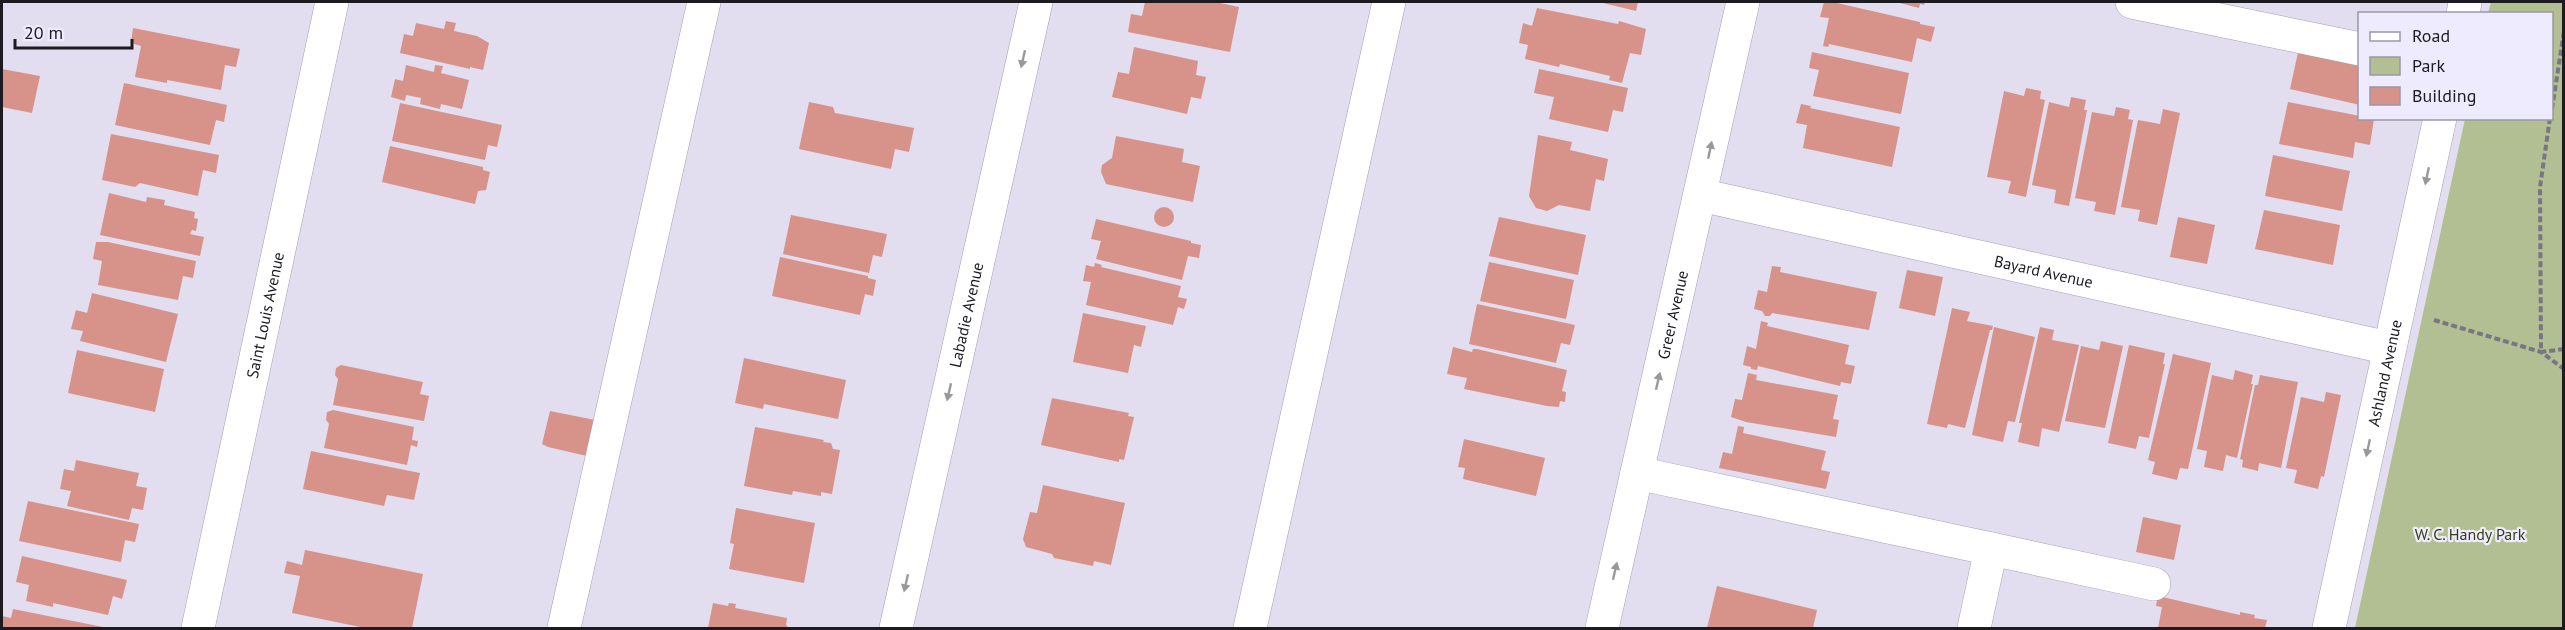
<svg xmlns="http://www.w3.org/2000/svg" width="2565" height="630" font-family="'PT Sans',sans-serif">
	<style>
		.green { fill: #b2bf93 }
		.building { fill: #d79289 }
		.lines { fill: none; stroke-linecap: round; stroke-linejoin: round }
		.minor-casing { stroke: #a3a0b1; stroke-width: 34 }
		.path { stroke: #787682; stroke-width: 4; stroke-dasharray: 6 3; stroke-linecap: butt }
		.minor { stroke: #fff; stroke-width: 33 }
		.oneway { fill: #99989b }
		.labels { text-anchor: middle; stroke-width: 4.5; stroke-linejoin: round; paint-order: stroke }
		.street-label { font-size: 16px; fill: #1c1b21; stroke: #efebfe }
		.park-label { font-size: 16px; fill: #333e10; stroke: #efebfe }
	</style>
	<rect width="100%" height="100%" fill="#e2def0"/>
	<!-- green -->
	<polygon class="green" points="2491,2 2563,2 2563,628 2355,628 2465,119 2552,118 2552,14 2488,13"/>
	<!-- building -->
	<g class="building">
		<polygon points="1145,2 1215,2 1239,7 1230,52 1128,32 1131,14 1142,16"/>
		<polygon points="1599,2 1638,2 1636,11"/>
		<polygon points="1824,2 1837,2 1837,3 1920,22 1920,24 1935,27 1931,42 1917,38 1912,62 1829,44 1828,47 1823,46 1829,18 1820,17"/>
		<polygon points="1896,2 1925,2 1924,5 1920,4 1919,8"/>
		<polygon points="1537,8 1618,24 1619,21 1646,29 1641,55 1630,53 1622,83 1609,80 1610,76 1560,64 1559,67 1525,59 1528,45 1519,43 1523,23 1532,26"/>
		<polygon points="446,21 456,23 454,31 477,36 489,43 483,70 470,67 470,69 400,53 404,34 413,36 416,23 444,29"/>
		<polygon points="133,28 240,49 236,67 225,65 221,90 167,80 167,83 135,77 141,46 131,43"/>
		<polygon points="1134,47 1198,61 1196,75 1206,77 1201,99 1191,97 1187,114 1112,97 1118,72 1129,74"/>
		<polygon points="2299,48 2360,62 2360,105 2290,89"/>
		<polygon points="1812,52 1909,73 1901,114 1813,96 1819,70 1809,68"/>
		<polygon points="406,65 434,72 435,65 443,66 441,73 469,80 462,109 441,104 440,109 420,104 421,98 406,95 405,101 391,97 395,79 403,81"/>
		<polygon points="2,69 40,76 32,113 2,107"/>
		<polygon points="1539,69 1628,88 1623,112 1613,110 1608,132 1549,119 1554,97 1534,93"/>
		<polygon points="124,83 227,105 224,122 216,120 210,145 115,125"/>
		<polygon points="2026,88 2041,91 2040,99 2045,100 2026,197 2008,193 2011,181 1987,177 2004,91 2024,96"/>
		<polygon points="2071,97 2086,100 2084,110 2087,110 2069,206 2054,203 2056,190 2032,185 2049,102 2069,107"/>
		<polygon points="809,102 833,107 835,113 914,128 909,152 895,149 891,169 799,149"/>
		<polygon points="2288,102 2360,116 2360,118 2374,119 2370,145 2355,142 2353,158 2279,144"/>
		<polygon points="400,103 502,125 497,147 488,145 485,160 392,141"/>
		<polygon points="1801,104 1811,106 1810,108 1900,127 1892,167 1803,148 1807,125 1796,123"/>
		<polygon points="2116,107 2130,110 2128,119 2133,120 2115,215 2094,211 2096,202 2075,198 2092,112 2114,116"/>
		<polygon points="2163,109 2180,113 2157,225 2138,221 2140,210 2121,207 2138,120 2160,124"/>
		<polygon points="111,134 219,155 216,173 203,170 198,196 140,183 135,187 102,180"/>
		<polygon points="1538,135 1572,142 1570,150 1608,159 1604,181 1596,179 1590,211 1559,205 1547,211 1536,208 1529,196"/>
		<polygon points="1116,136 1184,149 1182,162 1200,166 1193,202 1106,184 1101,172 1102,165 1112,158"/>
		<polygon points="390,146 483,167 483,170 490,172 486,190 478,191 475,204 382,182"/>
		<polygon points="2273,155 2350,171 2342,211 2265,196"/>
		<polygon points="109,193 146,202 147,197 165,200 164,205 195,212 194,218 198,219 196,231 192,230 190,234 204,237 200,256 100,235"/>
		<circle cx="1164" cy="217" r="10"/>
		<polygon points="2264,210 2340,225 2333,265 2255,249"/>
		<polygon points="791,215 887,234 882,257 873,255 869,273 783,254"/>
		<polygon points="1499,217 1586,235 1578,275 1489,256"/>
		<polygon points="2178,217 2215,225 2207,264 2170,257"/>
		<polygon points="1096,219 1191,241 1191,243 1201,245 1199,258 1188,256 1182,280 1096,259 1101,241 1091,239"/>
		<polygon points="96,242 108,242 196,261 193,278 183,276 178,300 98,285 102,261 93,259"/>
		<polygon points="780,257 868,276 868,278 876,280 873,296 865,294 860,315 772,296"/>
		<polygon points="1489,262 1574,280 1566,319 1480,301"/>
		<polygon points="1095,263 1102,265 1101,267 1181,286 1178,297 1187,299 1184,309 1178,307 1173,325 1086,305 1091,282 1083,281 1086,265 1094,267"/>
		<polygon points="1772,266 1781,267 1780,272 1877,292 1869,330 1772,313 1770,316 1765,316 1762,311 1754,309 1758,290 1767,292"/>
		<polygon points="1907,270 1943,277 1935,316 1899,308"/>
		<polygon points="92,293 178,314 166,362 80,341 83,331 71,329 76,310 87,313"/>
		<polygon points="1477,304 1575,325 1570,345 1561,343 1556,363 1469,344"/>
		<polygon points="1952,308 1970,312 1967,321 1993,326 1992,330 1990,330 1965,428 1948,424 1947,428 1927,424"/>
		<polygon points="1083,313 1146,326 1141,347 1134,345 1128,373 1073,362"/>
		<polygon points="1761,321 1768,323 1767,326 1849,345 1845,364 1855,366 1851,384 1841,382 1840,386 1758,366 1757,370 1751,369 1751,367 1743,365 1747,346 1756,349"/>
		<polygon points="1994,327 2035,337 2015,422 2008,421 2003,442 1972,435"/>
		<polygon points="2040,327 2054,330 2052,340 2079,345 2059,432 2042,428 2039,447 2018,442 2022,423 2019,423"/>
		<polygon points="2101,341 2123,346 2105,428 2065,421 2081,346 2099,350"/>
		<polygon points="2129,345 2165,353 2163,364 2165,364 2149,438 2139,436 2136,449 2108,443"/>
		<polygon points="1453,347 1472,352 1473,349 1477,349 1567,370 1562,391 1566,392 1565,402 1560,401 1559,407 1547,406 1464,389 1467,378 1447,374"/>
		<polygon points="77,350 164,369 155,412 68,393"/>
		<polygon points="2173,354 2211,363 2188,469 2180,468 2177,480 2152,474 2155,462 2148,460"/>
		<polygon points="744,358 846,380 838,419 764,404 763,409 735,403"/>
		<polygon points="341,365 423,382 420,394 429,396 424,421 333,405 338,379 335,375 336,368"/>
		<polygon points="2235,370 2253,375 2251,384 2253,384 2237,458 2226,455 2223,471 2204,467 2207,451 2197,449 2212,375 2233,380"/>
		<polygon points="1748,373 1757,375 1756,380 1838,395 1833,419 1839,420 1836,437 1746,422 1731,417 1735,399 1742,400"/>
		<polygon points="2260,375 2298,382 2281,468 2259,463 2258,471 2242,467 2243,460 2240,459 2255,385 2258,385"/>
		<polygon points="2326,392 2341,395 2324,477 2321,476 2318,489 2294,483 2297,470 2286,468 2301,397 2324,402"/>
		<polygon points="1052,398 1129,413 1128,416 1134,417 1124,460 1119,459 1119,462 1041,445"/>
		<polygon points="333,410 414,427 412,440 418,441 417,447 411,445 407,465 324,448 329,424 326,420 327,412"/>
		<polygon points="550,411 595,420 587,456 548,447 542,444"/>
		<polygon points="1738,426 1744,427 1743,433 1826,451 1821,470 1830,472 1826,489 1719,468 1723,452 1732,454"/>
		<polygon points="755,427 824,440 823,442 831,443 833,449 840,450 832,494 821,492 821,496 793,491 792,495 744,486"/>
		<polygon points="1464,439 1545,458 1536,496 1463,479 1465,468 1458,467"/>
		<polygon points="311,451 420,473 414,500 387,495 384,506 303,489"/>
		<polygon points="76,460 139,473 136,486 147,488 143,510 132,508 129,520 67,506 71,491 60,489 64,469 74,471"/>
		<polygon points="1043,485 1125,503 1111,565 1094,561 1093,566 1054,558 1052,554 1026,547 1023,539 1030,512 1037,513"/>
		<polygon points="28,501 139,524 135,542 125,540 121,562 19,541"/>
		<polygon points="736,508 815,523 804,583 729,569 734,544 730,543"/>
		<polygon points="2143,517 2181,525 2174,560 2136,552"/>
		<polygon points="305,550 423,574 412,628 365,628 292,613 300,576 284,573 287,561 302,565"/>
		<polygon points="22,556 127,580 122,599 113,596 108,615 53,603 53,607 26,601 29,585 16,582"/>
		<polygon points="1717,586 1817,610 1813,628 1707,628"/>
		<polygon points="2158,596 2240,615 2240,612 2255,615 2254,618 2267,620 2265,628 2158,628 2162,607 2156,606"/>
		<polygon points="713,603 728,606 729,603 736,604 735,608 787,618 786,625 789,628 708,628"/>
		<polygon points="13,609 103,627 103,628 2,628 2,616 11,618"/>
	</g>
	<g class="lines">
		<defs>
			<g id="minor">
				<polyline points="2132,2 2360,49"/>
				<polyline points="2463,14 2465,2"/>
				<path id="s1" d="M1700,195L2389,348"/>
				<polyline points="1637,473 2154,584"/>
				<path id="s2" d="M198,628L332,2"/>
				<polyline points="564,628 704,2"/>
				<path id="s3" d="M896,628L1036,2"/>
				<polyline points="1250,628 1389,2"/>
				<path id="s4" d="M1602,628L1743,2"/>
				<polyline points="1974,628 1991,549"/>
				<path id="s5" d="M2329,628L2440,118"/>
			</g>
		</defs>
		<!-- minor casing -->
		<use href="#minor" class="minor-casing"/>
		<!-- path -->
		<g class="path">
			<polyline points="2552,109 2564,31"/>
			<polyline points="2550,118 2540,187 2541,352 2564,349"/>
			<polyline points="2434,320 2541,352 2564,369"/>
		</g>
		<!-- minor -->
		<use href="#minor" class="minor"/>
	</g>
	<!-- one-way arrows -->
	<defs><path id="oneway-solid" d="M-6-.8H1V-3.2L6.5 0L1 3.2V.8H-6Z" transform="scale(1.5)"/></defs>
	<g class="oneway">
		<use href="#oneway-solid" transform="translate(1023 59) rotate(103)"/>
		<use href="#oneway-solid" transform="translate(1710 150) rotate(-78)"/>
		<use href="#oneway-solid" transform="translate(2427 176) rotate(102)"/>
		<use href="#oneway-solid" transform="translate(1658 381) rotate(-77)"/>
		<use href="#oneway-solid" transform="translate(949 392) rotate(103)"/>
		<use href="#oneway-solid" transform="translate(2368 448) rotate(102)"/>
		<use href="#oneway-solid" transform="translate(1615 571) rotate(-77)"/>
		<use href="#oneway-solid" transform="translate(906 583) rotate(103)"/>
	</g>
	<g class="labels">
		<!-- street labels -->
		<g class="street-label">
			<text dy="6" stroke="none"><textPath href="#s1" startOffset="352">Bayard Avenue</textPath></text>
			<text dy="6" stroke="none"><textPath href="#s2" startOffset="320">Saint Louis Avenue</textPath></text>
			<text dy="6" stroke="none"><textPath href="#s3" startOffset="321">Labadie Avenue</textPath></text>
			<text dy="6" stroke="none"><textPath href="#s4" startOffset="321">Greer Avenue</textPath></text>
			<text dy="6" stroke="none"><textPath href="#s5" startOffset="261">Ashland Avenue</textPath></text>
		</g>
		<!-- park labels -->
		<g class="park-label">
			<text x="2470" y="540">W. C. Handy Park</text>
		</g>
	</g>
	<!-- border -->
	<rect width="2565" height="630" fill="none" stroke="#1c1b21" stroke-width="6"/>
	<!-- legend -->
	<rect x="2358" y="12" width="195" height="108" fill="#efebfe" stroke="#9b98a6" stroke-width="1.5"/>
	<rect x="2370" y="32" width="30" height="9" fill="#ffffff" stroke="#9b98a6" stroke-width="1.5"/>
	<text x="2412" y="42" font-size="18" fill="#1c1b21">Road</text>
	<rect x="2370" y="57" width="30" height="18" fill="#b2bf93" stroke="#9b98a6" stroke-width="1.5"/>
	<text x="2412" y="72" font-size="18" fill="#1c1b21">Park</text>
	<rect x="2370" y="87" width="30" height="18" fill="#d79289" stroke="#9b98a6" stroke-width="1.5"/>
	<text x="2412" y="102" font-size="18" fill="#1c1b21">Building</text>
	<!-- scale -->
	<path d="M15 39v9h117v-9" fill="none" stroke="#1c1b21" stroke-width="3"/>
	<text x="24" y="39" font-size="18" fill="#1c1b21" stroke="#efebfe" stroke-width="4.5" paint-order="stroke">20 m</text>
</svg>
